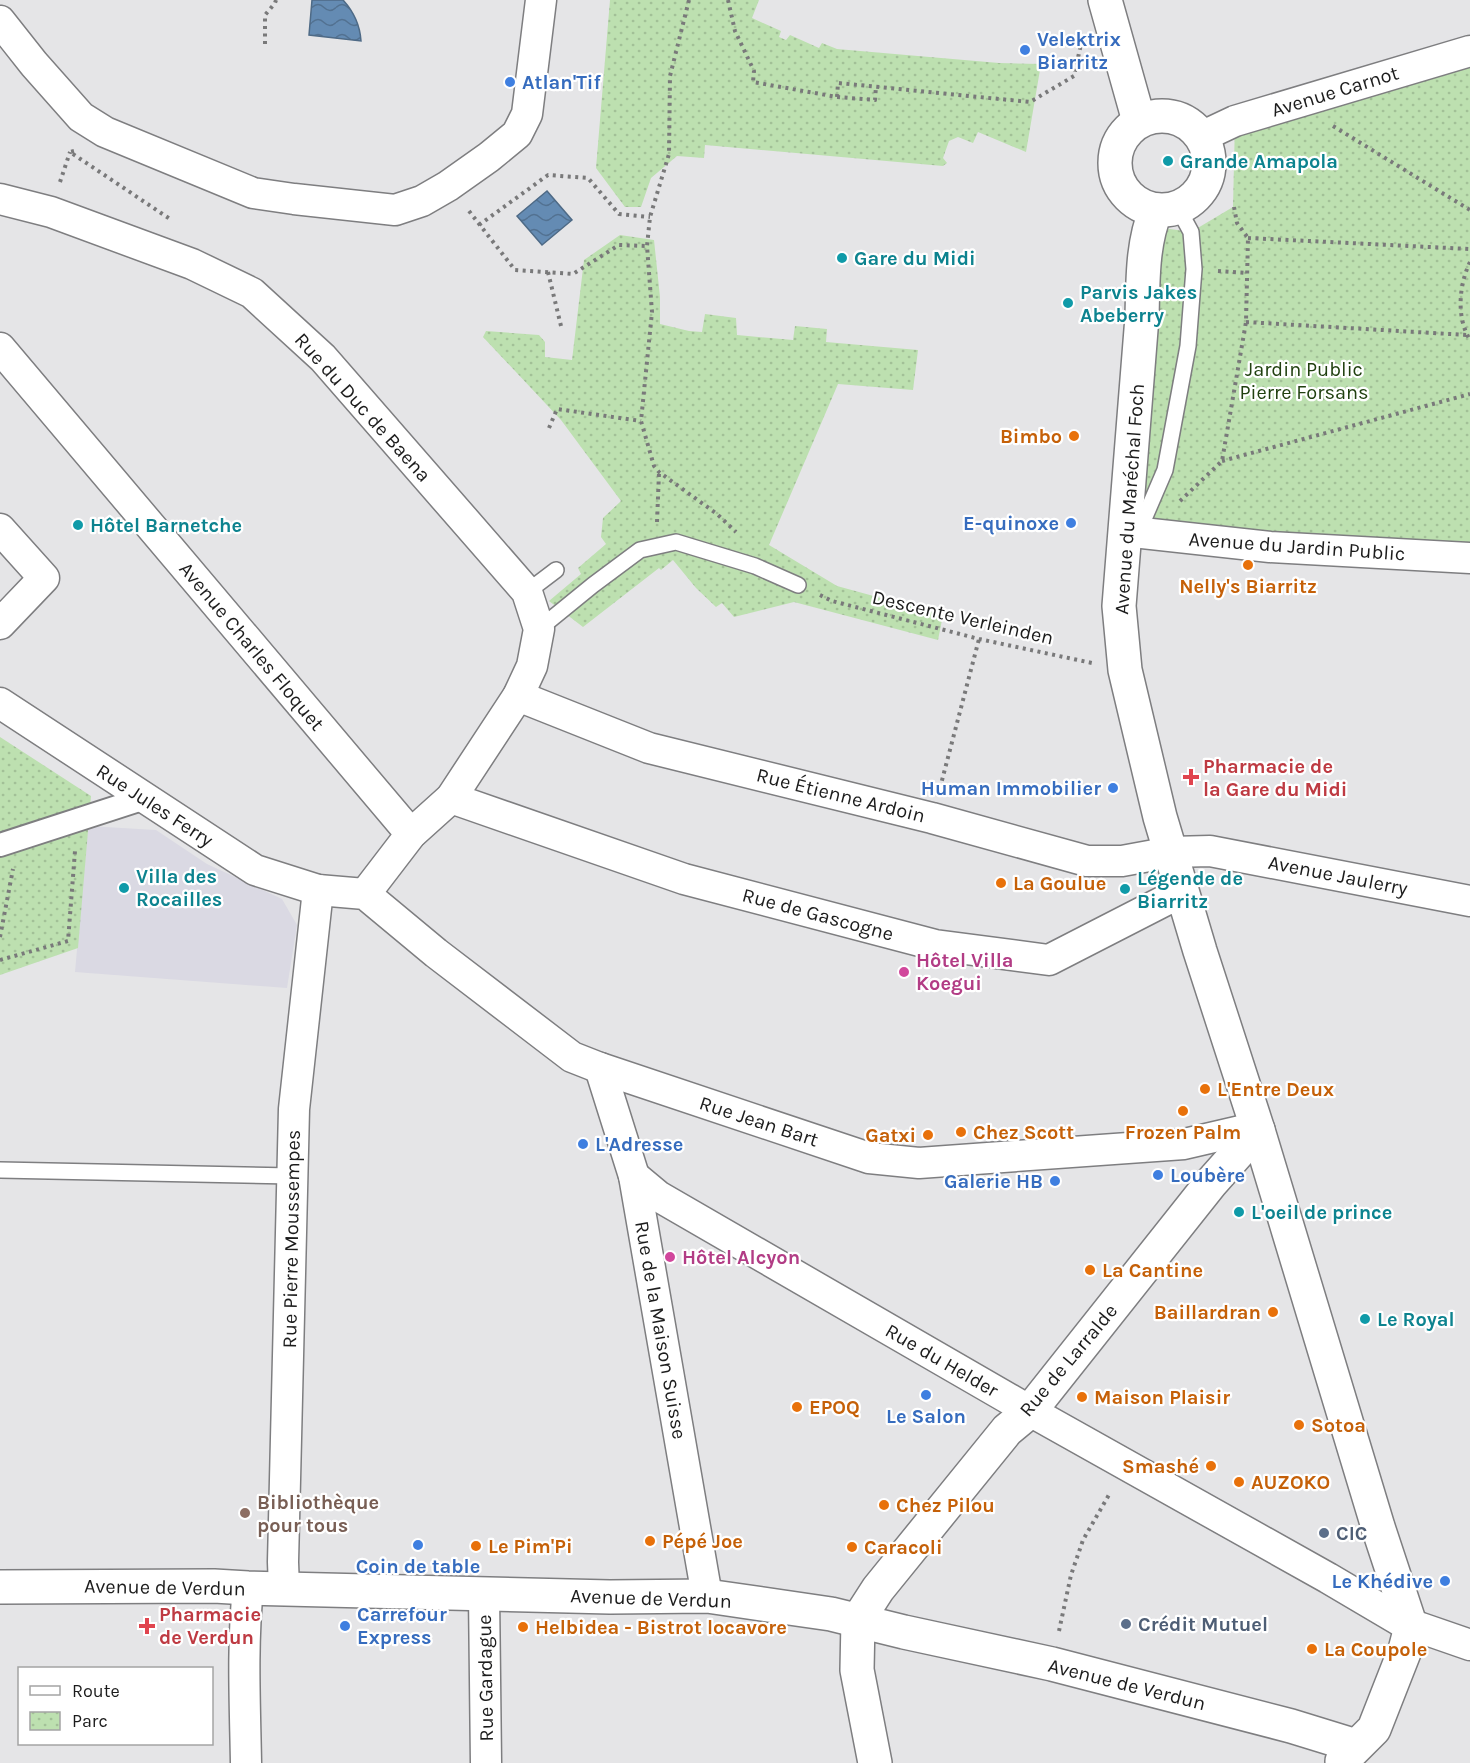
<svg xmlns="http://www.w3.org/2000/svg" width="1470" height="1763" font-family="Karla,sans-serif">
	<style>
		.built { fill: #dad9e3 }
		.park { fill: url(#park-dots) }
		.water { fill: url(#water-waves); stroke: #4e6a86; stroke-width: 1.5 }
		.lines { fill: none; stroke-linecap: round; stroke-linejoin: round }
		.service-casing { stroke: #7e7e80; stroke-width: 18 }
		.pedestrian-casing { stroke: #7e7e80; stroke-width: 26 }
		.minor-casing { stroke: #7e7e80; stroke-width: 33 }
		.tertiary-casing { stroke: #7e7e80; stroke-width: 36 }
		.secondary-casing { stroke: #7e7e80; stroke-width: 36 }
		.path { stroke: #79797a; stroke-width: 4; stroke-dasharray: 3 4.5; stroke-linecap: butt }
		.service { stroke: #fff; stroke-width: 15 }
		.pedestrian { stroke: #fff; stroke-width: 22 }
		.minor { stroke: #fff; stroke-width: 30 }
		.tertiary { stroke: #fff; stroke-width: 33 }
		.secondary { stroke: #fff; stroke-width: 33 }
		.shop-dot { fill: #3f7fe0; stroke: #fff; stroke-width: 2 }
		.culture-dot { fill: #0f9aa8; stroke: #fff; stroke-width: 2 }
		.food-dot { fill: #e8710a; stroke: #fff; stroke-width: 2 }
		.health-dot { fill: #e0444e; stroke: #fff; stroke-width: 2 }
		.hotel-dot { fill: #d1479c; stroke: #fff; stroke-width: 2 }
		.education-dot { fill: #8d6e63; stroke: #fff; stroke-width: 2 }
		.service-dot { fill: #5c6f8a; stroke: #fff; stroke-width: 2 }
		.labels { text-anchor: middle; stroke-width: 4.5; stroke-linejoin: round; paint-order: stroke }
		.shop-label { font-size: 20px; font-weight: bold; fill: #366cbe; stroke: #fff; text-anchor: start }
		.street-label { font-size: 20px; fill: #1c1c1c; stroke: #fff }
		.culture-label { font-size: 20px; font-weight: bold; fill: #0d838f; stroke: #fff; text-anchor: start }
		.park-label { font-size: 20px; fill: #20400f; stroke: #fff }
		.food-label { font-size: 20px; font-weight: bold; fill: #c56008; stroke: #fff; text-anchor: start }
		.health-label { font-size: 20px; font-weight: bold; fill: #be3a42; stroke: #fff; text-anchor: start }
		.hotel-label { font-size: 20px; font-weight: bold; fill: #b23c85; stroke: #fff; text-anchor: start }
		.education-label { font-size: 20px; font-weight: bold; fill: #785e54; stroke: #fff; text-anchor: start }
		.service-label { font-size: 20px; font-weight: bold; fill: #4e5e75; stroke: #fff; text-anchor: start }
	</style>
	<defs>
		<pattern id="park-dots" width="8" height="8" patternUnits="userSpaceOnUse" patternTransform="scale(1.5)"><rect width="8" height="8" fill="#bde0b0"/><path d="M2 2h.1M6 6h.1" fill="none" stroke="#a2c097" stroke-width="1.8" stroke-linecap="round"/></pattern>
		<pattern id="water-waves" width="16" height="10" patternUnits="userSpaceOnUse" patternTransform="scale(1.5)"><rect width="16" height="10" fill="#648bb3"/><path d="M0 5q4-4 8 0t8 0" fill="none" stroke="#527191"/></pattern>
	</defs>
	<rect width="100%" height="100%" fill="#e5e5e7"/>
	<!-- built -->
	<polygon class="built" points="88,826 156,830 207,864 282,899 297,925 287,988 75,972"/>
	<!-- park -->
	<g class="park">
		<polygon points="610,0 759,0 752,18 781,31 779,37 786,40 790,35 819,48 822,43 837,49 999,63 1041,64 1026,152 978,132 973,143 958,137 949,141 943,158 947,163 943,166 705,145 704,158 677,156 651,178 641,207 625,207 596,168"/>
		<polygon points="1470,51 1470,558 1124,531 1149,226 1191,232 1233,207 1235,121"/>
		<polygon points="620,235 654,240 660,297 660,324 689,331 702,332 705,314 736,318 737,335 793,340 795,326 827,329 826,342 918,350 913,390 838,384 769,545 837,586 943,615 938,640 794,602 734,617 722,603 716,607 696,588 673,560 661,570 659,568 583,627 549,601 581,574 578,568 606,544 601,537 603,518 621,501 561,420 483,337 486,331 539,335 545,342 545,357 572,360 584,260"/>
		<polygon points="0,737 91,796 78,948 0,975"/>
	</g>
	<!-- water -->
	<g class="water">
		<path d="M312,0H343C354,12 360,25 361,41L309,35Z"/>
		<polygon points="547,191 572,220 542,245 517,216"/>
	</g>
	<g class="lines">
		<defs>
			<g id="service">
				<polyline points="1138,533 1165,470 1188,346 1194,269 1191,232 1178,208"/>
				<polyline points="527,592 556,570"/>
				<polyline points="539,629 593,585 640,550 676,542 755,566 798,585"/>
				<polyline points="0,1170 292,1176"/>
			</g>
			<polyline id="pedestrian" points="0,845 145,798"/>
			<g id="minor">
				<polyline points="0,21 34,64 81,117 105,132 253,193 294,199 395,210 422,201 448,186 489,157 517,134 527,114 541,0"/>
				<polyline points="1201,137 1235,121 1470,51"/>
				<polyline points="0,199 51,212 192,264 252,293 323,358 527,592 539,629 532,666 518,696 451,798 411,834 365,894"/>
				<polyline points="0,348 411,834"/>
				<polyline points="0,529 44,578 0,624"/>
				<polyline points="1124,531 1270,547 1470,558"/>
				<polyline points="518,696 649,748 932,818 1087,861 1122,861 1171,852 1210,851 1470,901"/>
				<polyline points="0,703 255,870 318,890 365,894 436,953 572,1057 600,1068 869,1158 919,1163 1184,1144 1240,1131 1258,1130"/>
				<polyline points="451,798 684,879 935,945 1049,960 1166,900 1183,894"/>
				<polyline points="600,1068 634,1176 707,1596"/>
				<polyline points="634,1176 658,1196 1030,1411 1328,1578 1411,1627 1421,1628 1470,1645"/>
				<polyline points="284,1589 283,1562 294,1109 318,890"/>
				<polyline points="484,1594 486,1763"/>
				<path d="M246,1763C245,1705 242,1646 248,1588"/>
			</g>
			<g id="tertiary">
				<polyline points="1105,0 1139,121"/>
				<circle cx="1162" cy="163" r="47"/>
				<path d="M1156,210C1142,243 1143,281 1142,317L1119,606L1125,670L1160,817L1200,951L1258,1130L1378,1527L1411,1627"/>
				<polyline points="875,1763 857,1670 858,1620 878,1589 1007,1430 1030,1411 1211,1183 1258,1130"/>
			</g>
			<g id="secondary">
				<polyline points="0,1587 214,1586 248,1588 610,1597 707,1596 831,1614 904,1632 1052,1664 1291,1726 1356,1746"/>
				<polyline points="1342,1761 1374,1729 1405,1650 1411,1627"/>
			</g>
		</defs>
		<!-- service casing -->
		<use href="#service" class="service-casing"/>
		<!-- pedestrian casing -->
		<use href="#pedestrian" class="pedestrian-casing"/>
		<!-- minor casing -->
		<use href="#minor" class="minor-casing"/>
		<!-- tertiary casing -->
		<use href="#tertiary" class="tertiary-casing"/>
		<!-- secondary casing -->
		<use href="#secondary" class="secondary-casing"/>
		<!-- path -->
		<g class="path">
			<polyline points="689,0 670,76 669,154 650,217 647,246 652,312 641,421 654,466 659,472 717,514 736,532"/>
			<polyline points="728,0 735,31 754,71 753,82 837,97 875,100 876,86"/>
			<polyline points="265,44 265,15 275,3 276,0"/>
			<polyline points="837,97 838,83 1030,102 1074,76 1081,44"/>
			<polyline points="1333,126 1470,210"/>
			<polyline points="74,151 70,152 170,219"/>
			<polyline points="60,182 70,152"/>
			<polyline points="469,211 515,270 573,274 619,245 647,246"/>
			<polyline points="479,225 548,175 588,178 619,214 650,217"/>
			<polyline points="1248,238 1470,249"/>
			<path d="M1470,262C1459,285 1456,317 1470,340"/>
			<polyline points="1218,271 1247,273"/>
			<polyline points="548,272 561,326"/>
			<polyline points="1246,322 1467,335"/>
			<polyline points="549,428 557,409 641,421"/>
			<polyline points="1222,461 1470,394"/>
			<polyline points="1180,501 1222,461 1246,322 1248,238 1237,223 1234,207"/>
			<polyline points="657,522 659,473"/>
			<polyline points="820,595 832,601 979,639 1092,663"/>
			<polyline points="940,788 979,639"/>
			<polyline points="0,937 13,869"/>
			<polyline points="0,960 68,941 75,851"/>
			<polyline points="1059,1631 1071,1575 1083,1540 1110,1493"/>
		</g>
		<!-- service -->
		<use href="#service" class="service"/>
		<!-- pedestrian -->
		<use href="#pedestrian" class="pedestrian"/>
		<!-- minor -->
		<use href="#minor" class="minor"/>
		<!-- tertiary -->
		<use href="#tertiary" class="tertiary"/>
		<!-- secondary -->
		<use href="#secondary" class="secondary"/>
	</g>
	<!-- markers -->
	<g class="shop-dot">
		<circle cx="1025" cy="50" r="6"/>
		<circle cx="510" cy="82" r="6"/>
		<circle cx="1071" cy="523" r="6"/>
		<circle cx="1113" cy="788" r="6"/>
		<circle cx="583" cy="1144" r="6"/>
		<circle cx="1158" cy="1175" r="6"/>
		<circle cx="1055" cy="1181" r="6"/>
		<circle cx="926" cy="1395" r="6"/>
		<circle cx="418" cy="1545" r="6"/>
		<circle cx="1445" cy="1581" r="6"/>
		<circle cx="345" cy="1626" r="6"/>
	</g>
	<g class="culture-dot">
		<circle cx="1168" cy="161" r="6"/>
		<circle cx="842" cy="258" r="6"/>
		<circle cx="1068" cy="303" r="6"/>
		<circle cx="78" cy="525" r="6"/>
		<circle cx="124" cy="888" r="6"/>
		<circle cx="1125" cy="889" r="6"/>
		<circle cx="1239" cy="1212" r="6"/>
		<circle cx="1365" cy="1319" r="6"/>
	</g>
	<g class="food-dot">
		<circle cx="1074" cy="436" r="6"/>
		<circle cx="1248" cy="565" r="6"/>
		<circle cx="1001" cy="883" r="6"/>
		<circle cx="1205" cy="1089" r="6"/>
		<circle cx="1183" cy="1111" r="6"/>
		<circle cx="961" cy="1132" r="6"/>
		<circle cx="928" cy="1135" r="6"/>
		<circle cx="1090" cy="1270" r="6"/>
		<circle cx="1273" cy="1312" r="6"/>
		<circle cx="1082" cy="1397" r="6"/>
		<circle cx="797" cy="1407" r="6"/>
		<circle cx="1299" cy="1425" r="6"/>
		<circle cx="1211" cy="1466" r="6"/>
		<circle cx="1239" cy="1482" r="6"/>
		<circle cx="884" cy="1505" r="6"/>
		<circle cx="650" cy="1541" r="6"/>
		<circle cx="476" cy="1546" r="6"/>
		<circle cx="852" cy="1547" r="6"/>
		<circle cx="523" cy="1627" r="6"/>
		<circle cx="1312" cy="1649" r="6"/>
	</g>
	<g class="health-dot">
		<path d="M1188 768h6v6h6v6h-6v6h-6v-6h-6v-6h6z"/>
		<path d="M144 1617h6v6h6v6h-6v6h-6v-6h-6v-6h6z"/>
	</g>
	<g class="hotel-dot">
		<circle cx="904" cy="972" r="6"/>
		<circle cx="670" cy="1257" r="6"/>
	</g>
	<circle class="education-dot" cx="245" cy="1513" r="6"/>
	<g class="service-dot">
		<circle cx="1324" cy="1533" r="6"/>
		<circle cx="1126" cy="1624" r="6"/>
	</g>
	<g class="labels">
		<!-- shop labels -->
		<g class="shop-label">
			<text x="1037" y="46">Velektrix<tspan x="1037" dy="23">Biarritz</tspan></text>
			<text x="522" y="89">Atlan'Tif</text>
			<text x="1059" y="530" text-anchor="end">E-quinoxe</text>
			<text x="1101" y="795" text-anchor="end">Human Immobilier</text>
			<text x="595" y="1151">L'Adresse</text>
			<text x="1170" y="1182">Loubère</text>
			<text x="1043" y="1188" text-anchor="end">Galerie HB</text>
			<text x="926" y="1423" text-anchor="middle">Le Salon</text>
			<text x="418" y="1573" text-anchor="middle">Coin de table</text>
			<text x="1433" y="1588" text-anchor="end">Le Khédive</text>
			<text x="357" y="1621">Carrefour<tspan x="357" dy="23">Express</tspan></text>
		</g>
		<!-- street labels -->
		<g class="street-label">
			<text transform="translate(1335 91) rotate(-17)" y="7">Avenue Carnot</text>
			<text transform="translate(363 407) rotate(48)" y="7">Rue du Duc de Baena</text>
			<text transform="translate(1129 499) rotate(-86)" y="7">Avenue du Maréchal Foch</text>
			<text transform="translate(1297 546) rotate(4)" y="7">Avenue du Jardin Public</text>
			<text transform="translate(963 617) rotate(13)" y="7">Descente Verleinden</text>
			<text transform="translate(252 646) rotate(50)" y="7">Avenue Charles Floquet</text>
			<text transform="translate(841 795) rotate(14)" y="7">Rue Étienne Ardoin</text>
			<text transform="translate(155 805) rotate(33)" y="7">Rue Jules Ferry</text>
			<text transform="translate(1338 875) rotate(11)" y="7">Avenue Jaulerry</text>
			<text transform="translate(818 914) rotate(15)" y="7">Rue de Gascogne</text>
			<text transform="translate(759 1121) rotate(18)" y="7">Rue Jean Bart</text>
			<text transform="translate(291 1239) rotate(-89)" y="7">Rue Pierre Moussempes</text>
			<text transform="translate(661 1330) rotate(80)" y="7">Rue de la Maison Suisse</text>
			<text transform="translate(942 1360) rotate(30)" y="7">Rue du Helder</text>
			<text transform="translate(1068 1360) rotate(-50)" y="7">Rue de Larralde</text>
			<text transform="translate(165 1587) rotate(1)" y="7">Avenue de Verdun</text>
			<text transform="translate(651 1598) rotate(2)" y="7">Avenue de Verdun</text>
			<text transform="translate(485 1678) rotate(-91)" y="7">Rue Gardague</text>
			<text transform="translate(1127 1684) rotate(14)" y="7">Avenue de Verdun</text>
		</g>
		<!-- culture labels -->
		<g class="culture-label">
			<text x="1180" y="168">Grande Amapola</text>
			<text x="854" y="265">Gare du Midi</text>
			<text x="1080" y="299">Parvis Jakes<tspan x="1080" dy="23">Abeberry</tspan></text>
			<text x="90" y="532">Hôtel Barnetche</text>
			<text x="136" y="883">Villa des<tspan x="136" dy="23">Rocailles</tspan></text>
			<text x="1137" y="885">Légende de<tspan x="1137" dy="23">Biarritz</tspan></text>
			<text x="1251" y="1219">L'oeil de prince</text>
			<text x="1377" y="1326">Le Royal</text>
		</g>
		<!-- park labels -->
		<g class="park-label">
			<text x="1304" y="376">Jardin Public<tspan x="1304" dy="23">Pierre Forsans</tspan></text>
		</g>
		<!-- food labels -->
		<g class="food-label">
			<text x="1062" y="443" text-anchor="end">Bimbo</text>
			<text x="1248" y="593" text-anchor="middle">Nelly's Biarritz</text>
			<text x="1013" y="890">La Goulue</text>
			<text x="1217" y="1096">L'Entre Deux</text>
			<text x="973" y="1139">Chez Scott</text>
			<text x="1183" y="1139" text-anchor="middle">Frozen Palm</text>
			<text x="916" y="1142" text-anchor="end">Gatxi</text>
			<text x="1102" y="1277">La Cantine</text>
			<text x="1261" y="1319" text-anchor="end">Baillardran</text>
			<text x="1094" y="1404">Maison Plaisir</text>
			<text x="809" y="1414">EPOQ</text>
			<text x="1311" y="1432">Sotoa</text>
			<text x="1199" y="1473" text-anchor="end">Smashé</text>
			<text x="1251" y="1489">AUZOKO</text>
			<text x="896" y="1512">Chez Pilou</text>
			<text x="662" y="1548">Pépé Joe</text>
			<text x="488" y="1553">Le Pim'Pi</text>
			<text x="864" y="1554">Caracoli</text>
			<text x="535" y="1634">Helbidea - Bistrot locavore</text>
			<text x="1324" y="1656">La Coupole</text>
		</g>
		<!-- health labels -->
		<g class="health-label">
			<text x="1203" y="773">Pharmacie de<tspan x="1203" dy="23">la Gare du Midi</tspan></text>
			<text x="159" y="1621">Pharmacie<tspan x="159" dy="23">de Verdun</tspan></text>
		</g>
		<!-- hotel labels -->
		<g class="hotel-label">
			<text x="916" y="967">Hôtel Villa<tspan x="916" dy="23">Koegui</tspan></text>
			<text x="682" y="1264">Hôtel Alcyon</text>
		</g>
		<!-- education labels -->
		<g class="education-label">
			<text x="257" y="1509">Bibliothèque<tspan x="257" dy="23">pour tous</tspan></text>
		</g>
		<!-- service labels -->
		<g class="service-label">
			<text x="1336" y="1540">CIC</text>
			<text x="1138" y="1631">Crédit Mutuel</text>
		</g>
	</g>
	<!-- legend -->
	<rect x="18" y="1667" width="195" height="78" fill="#ffffff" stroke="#a4a4a4" stroke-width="1.5"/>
	<rect x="30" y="1686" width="30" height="9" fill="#ffffff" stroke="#a4a4a4" stroke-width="1.5"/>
	<text x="72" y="1697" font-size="18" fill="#1c1c1c">Route</text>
	<rect x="30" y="1712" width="30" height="18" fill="url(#park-dots)" stroke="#a4a4a4" stroke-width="1.5"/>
	<text x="72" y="1727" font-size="18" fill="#1c1c1c">Parc</text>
</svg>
